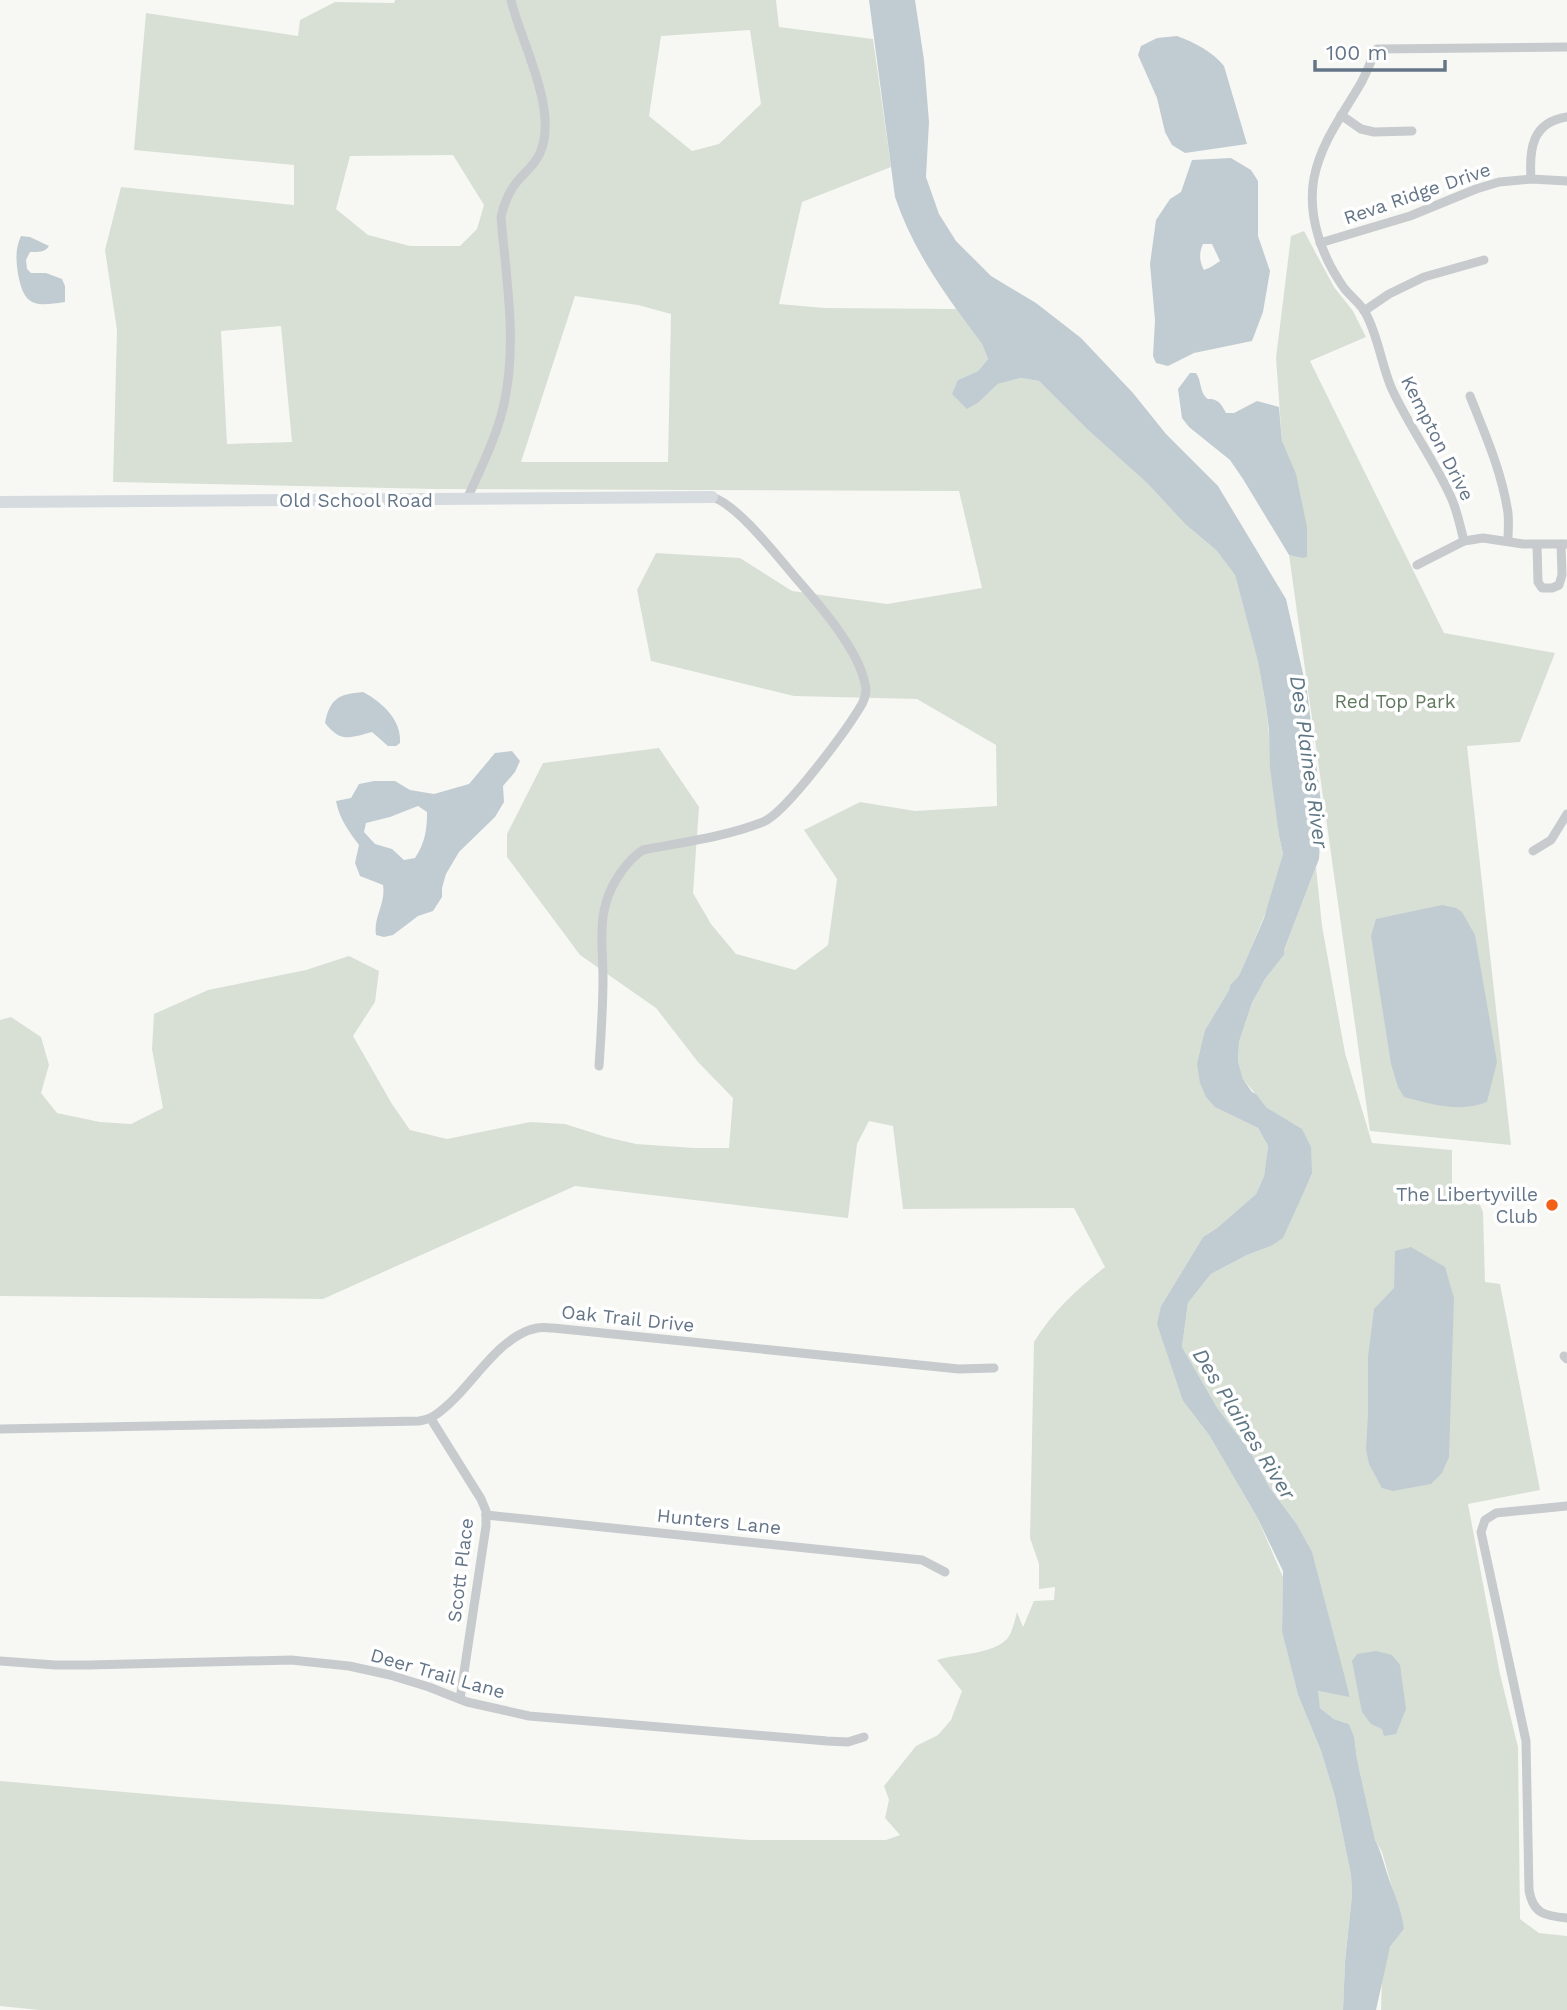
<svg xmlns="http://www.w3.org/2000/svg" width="1567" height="2010" font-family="'Work Sans',sans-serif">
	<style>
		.green { fill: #d8e0d5; fill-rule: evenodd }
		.water { fill: #c1ccd2; fill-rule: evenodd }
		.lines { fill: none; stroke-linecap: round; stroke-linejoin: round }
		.street { stroke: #c7cbce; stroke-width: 9 }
		.secondary { stroke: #d6dbe0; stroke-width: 12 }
		.poi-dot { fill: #f36119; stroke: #fff; stroke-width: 2.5 }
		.labels { text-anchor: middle; stroke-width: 7; stroke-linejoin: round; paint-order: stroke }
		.street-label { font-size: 19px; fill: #647588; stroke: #fff }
		.park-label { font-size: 19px; fill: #627a5f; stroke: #fff }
		.poi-label { font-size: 19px; fill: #647588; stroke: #fff; text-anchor: end }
		.water-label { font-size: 21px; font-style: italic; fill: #5f7784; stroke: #fff }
	</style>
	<rect width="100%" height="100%" fill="#f7f8f4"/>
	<!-- green -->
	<g class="green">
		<path d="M395,0H776L779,27L873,39L891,167L802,202L779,304L825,308L956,309L982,344L988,359L978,371L958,380L979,402L998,384L1021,378L1039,381L1088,430L1148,484L1185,524L1216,550L1235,575L1258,662L1266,706L1279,836L1283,854L1272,897L1239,977L1230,985L1229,990L1205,1030L1216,1107L1258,1128L1268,1146L1264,1176L1256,1194L1217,1228L1203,1237L1161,1306L1183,1401L1209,1435L1257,1517L1283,1577L1282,1632L1298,1695L1321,1751L1335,1797L1351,1875L1352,1895L1345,1960L1343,2010H39L0,2006V1781L181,1797L750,1840H886L900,1835L885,1818L889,1800L884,1786L916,1746L938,1735L951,1720L962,1691L937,1660C959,1653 991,1655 1007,1639C1012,1633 1015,1620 1017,1612L1023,1627L1034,1601L1054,1600L1055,1587L1039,1589V1564L1030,1538L1034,1342C1053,1311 1077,1289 1105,1267L1074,1208L903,1209L893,1126L869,1121L857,1144L848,1218L575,1186L323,1299L0,1296V1020L11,1017L41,1037L49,1065L41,1093L57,1113L100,1122L131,1124L163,1108L152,1049L154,1014L208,990L306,970L349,956L379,971L375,1002L353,1036L392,1104L410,1130L447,1139L530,1122L565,1124L606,1137L636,1144L694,1148H729L733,1098L698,1062L656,1008L580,955L507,857V834L543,763L659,748L699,807L693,893L711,924L736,954L795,970L828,945L837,879L804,830L860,802L915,811L997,806L996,745L917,699L794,696L651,661L637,590L656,553L740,558L792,591L887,604L982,588L959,491L434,489L113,482L117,330L105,250L121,187L294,205V165L134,150L146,13L298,36L300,20L335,2L394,3ZM750,30L761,104L719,144L692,151L649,116L661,36ZM453,155L484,205L477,229L460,246H410L368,235L336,209L350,156ZM575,296L638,305L671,314L668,462H521ZM281,326L292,442L227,444L221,331Z"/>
		<polygon points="1304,231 1334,287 1353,311 1366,337 1310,361 1444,633 1555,653 1520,742 1467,746 1511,1145 1370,1131 1289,555 1302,558 1282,441 1276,358 1291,236"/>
		<polygon points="1316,867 1322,926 1345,1053 1372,1143 1452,1150 1452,1191 1478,1200 1483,1212 1485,1282 1500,1284 1540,1490 1468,1504 1500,1674 1518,1747 1520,1919 1539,1933 1567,1936 1567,2010 1381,2010 1382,1975 1390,1947 1404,1929 1382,1852 1375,1840 1357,1759 1354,1736 1349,1724 1334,1719 1320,1708 1317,1691 1350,1696 1296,1523 1270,1488 1250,1451 1218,1409 1182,1347 1188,1303 1211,1274 1247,1255 1271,1246 1293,1212 1312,1175 1267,1108 1243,1079 1238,1061 1239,1042 1252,1003 1265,979 1284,955 1284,950"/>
	</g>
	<!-- water -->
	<g class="water">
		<path d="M869,0H915L924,60L929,122L926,177L939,214L956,241L991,276L1036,303L1081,338L1133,393L1166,434L1218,486L1286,599L1307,691L1322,811L1319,859L1284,950V955L1265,979L1252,1003L1239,1042L1238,1061L1243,1079L1252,1092L1256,1094L1267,1108L1302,1129L1311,1147L1312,1174L1283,1238L1271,1246L1247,1255L1211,1274L1188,1303L1182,1347L1218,1409L1250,1451L1270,1488L1296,1523L1312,1552L1350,1697L1318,1691L1320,1708L1334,1719L1349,1724L1354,1736L1357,1759L1375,1840C1381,1851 1383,1861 1387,1873C1394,1895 1401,1906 1404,1929L1390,1947L1376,2010H1343L1345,1961L1352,1895L1351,1875L1335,1797L1321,1751L1298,1695L1282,1632L1283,1571L1257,1517L1209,1435L1183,1401L1157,1324L1161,1306L1203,1237L1217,1228L1256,1194L1264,1176L1268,1146L1258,1128L1215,1107L1206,1097L1200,1083L1197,1064L1205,1030L1229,990L1230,985L1239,976L1264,918L1283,854L1279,836L1270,768L1269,731L1266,706L1258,662L1235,575L1216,550L1185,524L1148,484L1088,430L1039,381L1021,378L998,384L979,402L967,409L952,394L958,380L978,371L988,359L982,344C947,297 914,253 895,197Z"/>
		<path d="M1177,36C1194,42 1213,52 1224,66L1247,144L1185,153L1172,145L1165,132L1157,98L1138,55L1141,46L1157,38Z"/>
		<path d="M1231,158L1251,170L1258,181V236L1270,271L1263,312L1252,341L1194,353L1168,366L1156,363L1153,356L1155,320L1150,264L1156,220L1170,199L1181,192L1192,160ZM1203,244H1212L1220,261L1211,267L1204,270C1199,261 1199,253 1203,244Z"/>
		<path d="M21,236L30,237L49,246C45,253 37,252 30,252L26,260L27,269L31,273H46L62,279L65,286V302C34,307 24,306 18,274C16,260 15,249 21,236Z"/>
		<path d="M1190,373H1196C1201,380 1200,389 1204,395C1209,402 1208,397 1215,400C1221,402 1223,408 1226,413H1234L1257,401L1279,407L1282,441L1296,474L1307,527V557L1302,558L1289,555L1243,479L1230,460L1189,427L1182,418L1178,389Z"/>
		<path d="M363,692C382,702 402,720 400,743L396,746H388L372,732C349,738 341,743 325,723C330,698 339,694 363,692Z"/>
		<path d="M512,751L520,761L515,772L503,786L504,802L495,817L459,852L446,874L442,888V897L433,911L418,916L393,935L384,937L376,935C373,917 386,904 383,885L360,876L355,863L359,845C349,832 339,818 336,801L351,798L359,784L374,781H395L410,790L434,794L469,784L495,753ZM418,806L427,812C427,830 425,843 415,858L404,860L392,849L375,844L364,832L366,823L390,817Z"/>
		<path d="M1442,905L1456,908L1462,912L1475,935L1497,1062L1487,1102C1459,1113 1431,1104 1404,1097L1398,1087L1391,1064L1371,936L1376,919Z"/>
		<polygon points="1411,1247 1445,1267 1454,1298 1449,1457 1442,1473 1431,1484 1393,1491 1382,1488 1369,1464 1366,1449 1368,1415 1368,1357 1374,1309 1394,1288 1395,1251"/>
		<polygon points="1376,1651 1392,1655 1400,1665 1406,1709 1396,1734 1384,1736 1382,1729 1371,1724 1362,1712 1352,1661 1357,1654"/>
	</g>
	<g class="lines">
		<!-- street -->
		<g class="street">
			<polyline points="1341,115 1361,129 1374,132 1412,131"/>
			<path d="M1531,179C1529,149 1532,122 1567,117"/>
			<polyline points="1320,243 1410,216 1476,189 1499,182 1531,179 1567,181"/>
			<polyline points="1364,311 1389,294 1424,277 1484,260"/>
			<path d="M1470,396C1485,434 1502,472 1508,513C1509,522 1508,532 1508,541"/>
			<path d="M467,499C481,468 499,432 505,399C517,338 506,278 501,217C504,204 508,193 516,183C524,173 535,165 540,153C559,110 521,43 511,0"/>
			<path d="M1464,541C1460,526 1457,509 1450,495C1433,458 1408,425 1391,387C1381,363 1378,335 1365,312C1360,303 1350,296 1344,288C1322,257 1307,216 1314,178C1321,142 1343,114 1361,83C1367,72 1371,60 1377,49L1567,47"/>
			<polyline points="1537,545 1538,582 1542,588 1552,588 1559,585 1562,575 1561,544"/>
			<polyline points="1417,565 1464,541 1483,538 1523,544 1567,544"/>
			<polyline points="1533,851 1551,840 1567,814"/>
			<path d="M599,1066C601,1037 603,1008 603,979C603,955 599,926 606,903C611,884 627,860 643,850C683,842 725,837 763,822C786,813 848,728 862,704C865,698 867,690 865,684C859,650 818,603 795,577C777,556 737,504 712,497"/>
			<polyline points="1564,1356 1567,1359"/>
			<polyline points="431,1419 481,1499 486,1511 486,1526 460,1699"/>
			<path d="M0,1429L419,1421C433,1419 440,1412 451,1402C476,1379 501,1335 537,1328C542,1327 548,1328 553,1328L959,1369L994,1368"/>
			<path d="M1567,1506L1496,1513L1485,1520L1481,1532L1526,1741L1529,1890C1533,1914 1545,1916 1567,1918"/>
			<polyline points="486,1515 922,1560 945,1572"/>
			<polyline points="0,1661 55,1665 89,1665 291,1660 349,1666 390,1675 429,1687 467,1702 529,1716 827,1741 848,1742 864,1737"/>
		</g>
		<!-- secondary -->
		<polyline class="secondary" points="0,502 712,497"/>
	</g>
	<!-- markers -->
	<circle class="poi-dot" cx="1552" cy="1205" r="7"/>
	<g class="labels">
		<!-- street labels -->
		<g class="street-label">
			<text transform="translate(1417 193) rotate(-19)" y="7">Reva Ridge Drive</text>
			<text transform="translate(1438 438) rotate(63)" y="7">Kempton Drive</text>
			<text x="356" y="507">Old School Road</text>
			<text transform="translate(628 1318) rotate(6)" y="7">Oak Trail Drive</text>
			<text transform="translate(719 1521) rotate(6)" y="7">Hunters Lane</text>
			<text transform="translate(460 1570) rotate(-83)" y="7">Scott Place</text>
			<text transform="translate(438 1673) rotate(16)" y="7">Deer Trail Lane</text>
		</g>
		<!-- park labels -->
		<g class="park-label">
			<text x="1395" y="708">Red Top Park</text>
		</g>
		<!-- poi labels -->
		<g class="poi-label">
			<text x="1538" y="1201">The Libertyville<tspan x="1538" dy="22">Club</tspan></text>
		</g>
		<!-- water labels -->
		<g class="water-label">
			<text transform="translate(1309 762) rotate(82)" y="7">Des Plaines River</text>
			<text transform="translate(1244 1424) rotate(58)" y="7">Des Plaines River</text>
		</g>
	</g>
	<!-- scale -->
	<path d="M1315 60v10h130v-10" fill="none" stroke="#647588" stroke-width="3.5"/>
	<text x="1326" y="60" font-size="21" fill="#647588" stroke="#ffffff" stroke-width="5" paint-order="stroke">100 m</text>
</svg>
